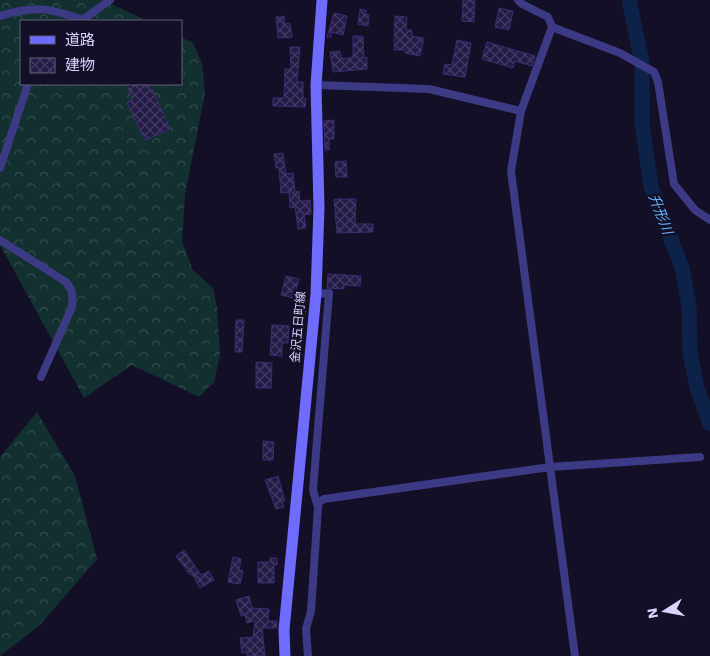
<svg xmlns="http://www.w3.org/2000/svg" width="710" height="656" font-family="'Work Sans','Noto Sans JP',sans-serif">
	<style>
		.forest { fill: url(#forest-crowns) }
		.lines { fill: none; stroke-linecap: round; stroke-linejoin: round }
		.river { stroke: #0c2248; stroke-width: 15 }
		.building { fill: url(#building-cross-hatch); stroke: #3b2d73 }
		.minor { stroke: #3d3a85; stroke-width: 8 }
		.secondary { stroke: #6f6bff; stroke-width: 11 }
		.labels { text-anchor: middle; stroke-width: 5; stroke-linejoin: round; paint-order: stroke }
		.street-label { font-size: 12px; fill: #d9d4ff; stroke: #130f26 }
		.water-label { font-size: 14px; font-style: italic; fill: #62b6ff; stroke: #130f26 }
	</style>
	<defs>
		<pattern id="forest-crowns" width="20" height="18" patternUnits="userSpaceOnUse" patternTransform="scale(1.25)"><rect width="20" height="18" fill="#12302f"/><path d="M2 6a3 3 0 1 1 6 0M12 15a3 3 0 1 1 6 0" fill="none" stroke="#344d4e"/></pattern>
		<pattern id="building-cross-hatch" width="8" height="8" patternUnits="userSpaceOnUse" patternTransform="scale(1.25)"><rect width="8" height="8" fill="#241b47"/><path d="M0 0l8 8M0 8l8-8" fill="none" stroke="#433b63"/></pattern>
	</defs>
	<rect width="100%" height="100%" fill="#130f26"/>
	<!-- forest -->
	<g class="forest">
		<polygon points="0,0 103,0 147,21 21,21 21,84 181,84 181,37 193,43 202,63 205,93 185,195 182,241 193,270 213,288 217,308 220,355 214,382 199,397 132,365 84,398 0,245"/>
		<polygon points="37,412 75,476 97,559 40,625 0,656 0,457"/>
	</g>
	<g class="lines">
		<!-- river -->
		<polyline class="river" points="629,0 642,62 642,123 651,187 682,268 689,306 690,353 697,388 710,424"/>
	</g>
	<!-- building -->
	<g class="building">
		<polygon points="463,0 475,0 474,22 462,21"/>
		<polygon points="499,8 513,11 509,30 495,27"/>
		<polygon points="360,9 366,10 366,14 369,15 368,26 358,24"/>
		<polygon points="334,13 347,16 343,35 331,32 331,37 327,37"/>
		<polygon points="284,16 285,24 290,23 292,37 278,38 276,17"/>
		<polygon points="395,16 407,17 406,30 412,30 412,36 424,38 420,56 405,53 406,50 394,50"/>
		<polygon points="353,36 363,36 364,58 367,57 367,69 333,72 330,52 340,51 342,59 353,57"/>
		<polygon points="457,40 471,43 465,77 443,74 445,64 452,65"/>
		<polygon points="487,42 535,56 532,66 515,61 513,68 482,59"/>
		<polygon points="290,47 300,47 297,82 303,82 303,98 306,99 305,107 273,106 273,98 284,98 285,69 291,69"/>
		<polygon points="126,84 147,84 150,91 152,89 170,129 145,140 127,102 133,99"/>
		<polygon points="334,120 334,139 329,139 329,150 325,150 324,121"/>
		<polygon points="283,153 286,174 293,173 295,192 299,191 300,201 310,200 311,214 304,215 306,228 298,229 295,207 290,208 289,192 281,193 279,168 276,168 274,154"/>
		<polygon points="346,161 347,177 336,177 335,162"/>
		<polygon points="334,199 356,199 355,224 373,224 373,232 337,233"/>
		<polygon points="328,274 361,276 360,286 344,285 344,289 327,288"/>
		<polygon points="286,276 299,279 294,298 281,295"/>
		<polygon points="293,306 306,306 305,318 293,317"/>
		<polygon points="236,320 244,320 242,352 235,352"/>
		<polygon points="272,325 289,326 288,343 282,343 282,356 270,355"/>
		<polygon points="256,362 272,363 271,388 256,388"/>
		<polygon points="263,441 274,442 273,460 263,460"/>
		<polygon points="278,476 285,501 282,502 284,507 276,509 265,480"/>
		<polygon points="184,550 201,575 209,571 214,580 200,588 192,574 190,575 176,556"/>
		<polygon points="233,557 241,559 239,570 243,571 240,584 228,582"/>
		<polygon points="270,558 277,558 277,565 274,565 274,583 258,583 258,562 270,562"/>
		<polygon points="249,596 252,608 269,609 268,621 277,621 277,628 262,628 265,656 247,656 247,652 242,653 240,638 253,637 255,621 247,623 245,615 241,616 236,600"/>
	</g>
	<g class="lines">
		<!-- minor -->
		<g class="minor">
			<polyline points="518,0 522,4 548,17 552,27 521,111 511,171 575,656"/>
			<path d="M0,16C35,5 50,8 83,20"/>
			<polyline points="81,21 110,0"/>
			<polyline points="552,27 620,53 654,72 658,82 674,184 695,210 710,220"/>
			<polyline points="316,85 429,89 521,111"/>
			<polyline points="0,168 28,84"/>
			<path d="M0,240L66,282C73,290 73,296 72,307L41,377"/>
			<polyline points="318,507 319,502 324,499 550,467 700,457"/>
			<polyline points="308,656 306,629 311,611 318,507 313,490 329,293 316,294"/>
		</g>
		<!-- secondary -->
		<polyline class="secondary" points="285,656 284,630 316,294 319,208 316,85 322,0"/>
	</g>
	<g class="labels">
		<!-- street labels -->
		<g class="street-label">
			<text transform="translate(298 327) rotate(-85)" y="4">金沢五日町線</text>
		</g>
		<!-- water labels -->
		<g class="water-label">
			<text transform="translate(661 214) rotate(69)" y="5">升形川</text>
		</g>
	</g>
	<!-- legend -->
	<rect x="20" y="20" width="162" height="65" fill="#130f26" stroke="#625e7d"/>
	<rect x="30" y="36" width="25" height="8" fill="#6f6bff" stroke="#625e7d"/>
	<text x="65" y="45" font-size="15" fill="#d9d4ff">道路</text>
	<rect x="30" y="58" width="25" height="15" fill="url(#building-cross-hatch)" stroke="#625e7d"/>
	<text x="65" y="70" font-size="15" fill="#d9d4ff">建物</text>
	<!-- north arrow -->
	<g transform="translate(665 611) rotate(259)" stroke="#130f26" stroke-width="4" paint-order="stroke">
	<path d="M0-4L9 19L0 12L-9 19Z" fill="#d9d4ff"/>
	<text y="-8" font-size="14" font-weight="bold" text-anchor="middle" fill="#d9d4ff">N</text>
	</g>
</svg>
